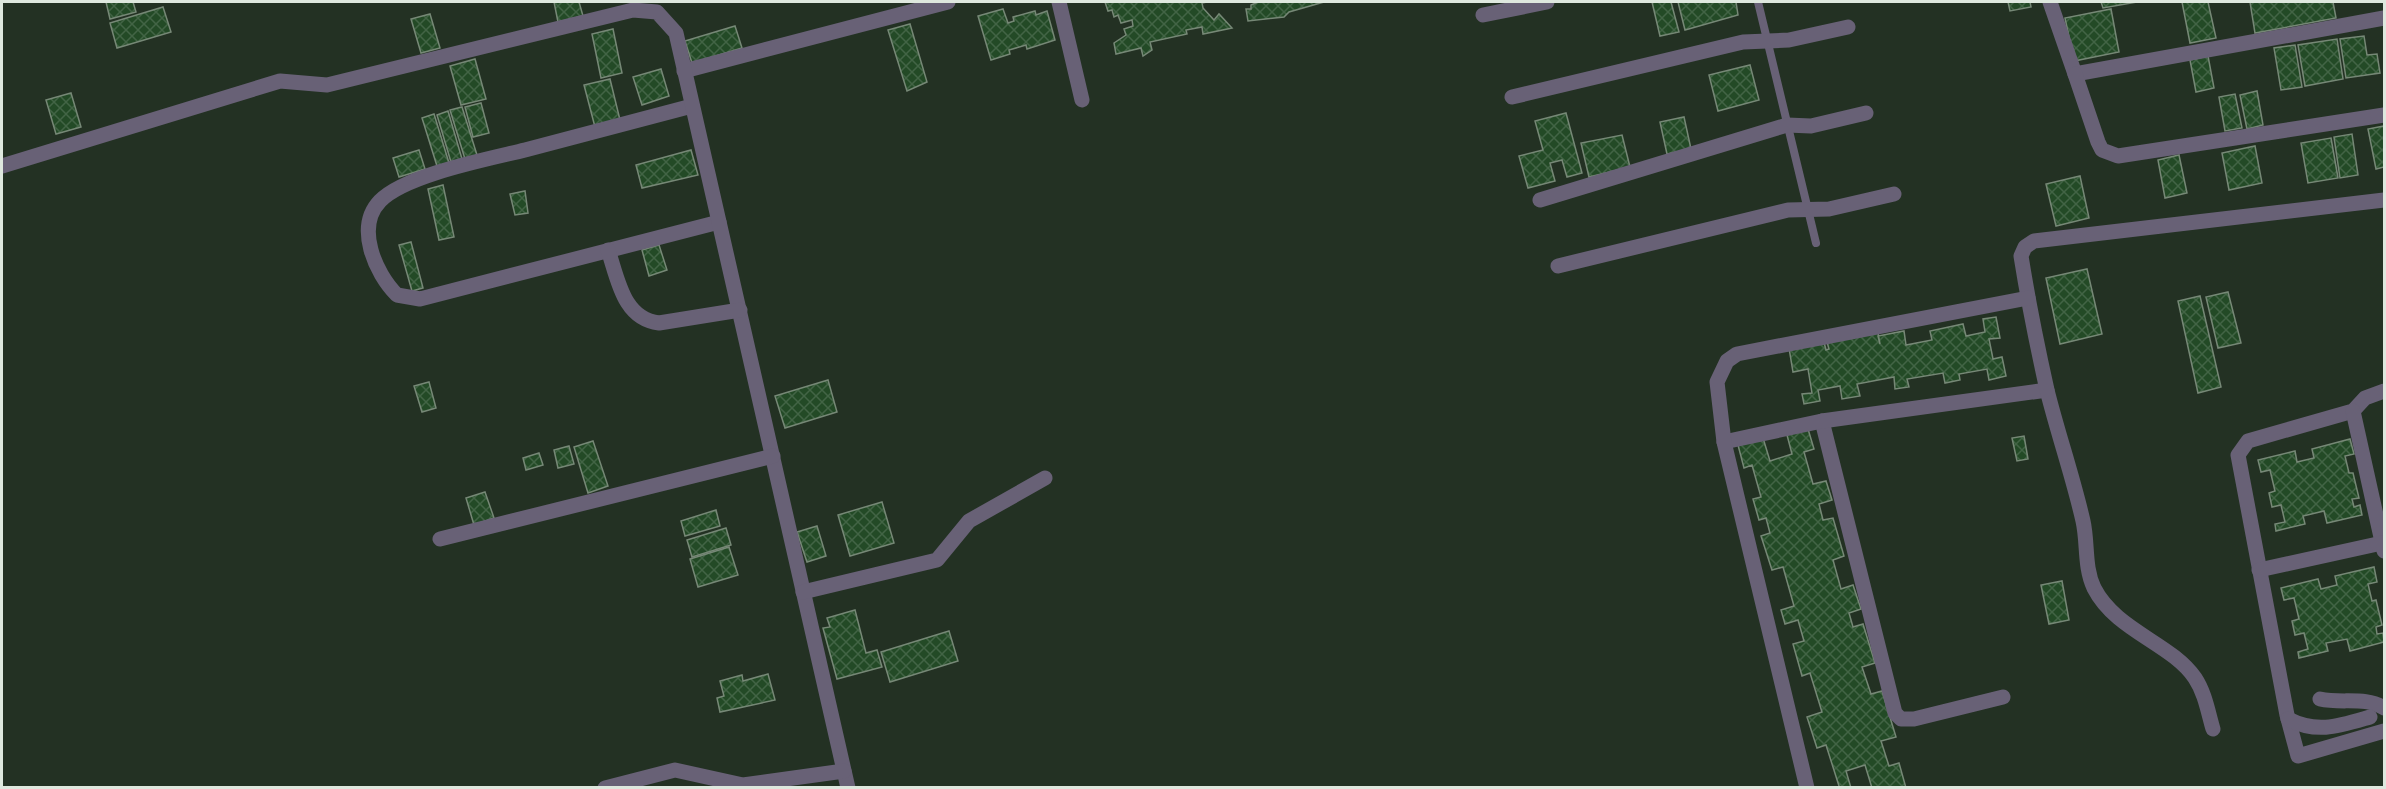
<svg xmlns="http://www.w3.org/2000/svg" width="2386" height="789" font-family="'Asap Condensed',sans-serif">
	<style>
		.building { fill: url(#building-cross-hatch); stroke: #768876; stroke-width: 1.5 }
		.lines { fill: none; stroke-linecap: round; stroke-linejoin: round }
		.service { stroke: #686176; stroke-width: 8 }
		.minor { stroke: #686176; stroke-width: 15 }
	</style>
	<defs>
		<pattern id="building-cross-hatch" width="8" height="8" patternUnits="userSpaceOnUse" patternTransform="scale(1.5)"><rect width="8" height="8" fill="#234a26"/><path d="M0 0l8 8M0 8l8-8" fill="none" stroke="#426445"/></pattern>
	</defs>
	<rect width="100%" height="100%" fill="#233123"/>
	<!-- building -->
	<g class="building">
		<polygon points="106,2 133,2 136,12 110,19"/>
		<polygon points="554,2 579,2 583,16 558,22"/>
		<polygon points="1105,2 1207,2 1202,3 1203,8 1214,20 1219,14 1232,28 1203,34 1202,27 1186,30 1187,34 1150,42 1152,50 1143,56 1141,48 1116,54 1114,43 1126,35 1124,29 1133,26 1132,20 1121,23 1118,15 1114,17 1112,10 1108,11"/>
		<polygon points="1258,2 1324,2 1289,12 1284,17 1248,21 1246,9 1251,9 1251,5"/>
		<polygon points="1652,2 1671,2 1679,32 1660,36"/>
		<polygon points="1678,2 1736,2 1738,15 1685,30"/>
		<polygon points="2008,2 2030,2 2031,7 2010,11"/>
		<polygon points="2101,2 2137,2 2103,8"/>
		<polygon points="2182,2 2208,2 2216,38 2190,43"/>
		<polygon points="2250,2 2333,2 2336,18 2255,33"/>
		<polygon points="163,7 171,32 117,48 110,23"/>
		<polygon points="1003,9 1008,23 1014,21 1013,17 1035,11 1036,15 1047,11 1055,40 1027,49 1026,45 1009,50 1010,54 991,60 978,16"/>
		<polygon points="2111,9 2119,52 2074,61 2065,18"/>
		<polygon points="430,14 440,48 421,53 411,19"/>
		<polygon points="910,24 927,82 907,91 888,30"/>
		<polygon points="735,26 742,48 692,63 685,41"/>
		<polygon points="613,29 622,73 601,78 592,34"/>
		<polygon points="2364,36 2367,55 2377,54 2380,73 2346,78 2340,39"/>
		<polygon points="2337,39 2343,79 2305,86 2298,45"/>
		<polygon points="2295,45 2302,87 2281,90 2274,48"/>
		<polygon points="2208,56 2214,88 2196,92 2190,60"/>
		<polygon points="475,59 486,99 461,105 450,66"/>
		<polygon points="1750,65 1759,100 1718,111 1709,75"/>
		<polygon points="661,69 669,96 642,105 633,77"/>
		<polygon points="610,79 620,120 595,127 584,85"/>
		<polygon points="2257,91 2263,125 2247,129 2240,95"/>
		<polygon points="71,93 81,127 56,134 46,100"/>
		<polygon points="2235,94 2242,128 2225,131 2219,97"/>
		<polygon points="481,103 489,133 473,137 465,107"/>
		<polygon points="462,107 477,155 465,159 450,110"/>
		<polygon points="448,111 462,159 451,162 437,115"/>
		<polygon points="1566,113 1582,173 1567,177 1562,160 1550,163 1555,181 1528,188 1519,156 1543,150 1535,121"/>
		<polygon points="434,114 449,163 437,166 422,118"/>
		<polygon points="1684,117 1691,149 1667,154 1660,122"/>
		<polygon points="2384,126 2384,167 2376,169 2368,129"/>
		<polygon points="2352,134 2358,175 2340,178 2334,137"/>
		<polygon points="1622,135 1630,167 1589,177 1581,143"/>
		<polygon points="2331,138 2338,178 2308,183 2301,143"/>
		<polygon points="2255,146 2262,183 2229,190 2222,153"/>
		<polygon points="419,150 425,169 399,177 393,158"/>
		<polygon points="691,150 698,175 642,188 636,165"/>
		<polygon points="2179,155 2187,193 2165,198 2158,160"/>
		<polygon points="2080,176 2089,218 2056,226 2046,184"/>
		<polygon points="443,185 454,237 439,240 428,189"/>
		<polygon points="525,191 528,213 515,215 510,194"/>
		<polygon points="411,242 423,288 412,291 399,245"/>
		<polygon points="659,245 667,270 649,276 642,250"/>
		<polygon points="2087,269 2102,334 2060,344 2046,278"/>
		<polygon points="2228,292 2241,343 2218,348 2206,297"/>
		<polygon points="2200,296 2221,387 2198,393 2178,301"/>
		<polygon points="1996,317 2000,338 1989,339 1993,359 2002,357 2006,376 1989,380 1987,369 1959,374 1960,380 1945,383 1943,373 1907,379 1909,387 1895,389 1894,377 1857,384 1860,396 1842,399 1840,386 1818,390 1820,401 1804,404 1802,394 1812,393 1808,369 1793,372 1789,348 1824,342 1826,350 1829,349 1827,342 1878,333 1880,344 1878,336 1904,331 1906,345 1932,340 1930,331 1963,324 1966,336 1985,332 1983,319"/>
		<polygon points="828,380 837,412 785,428 775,396"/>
		<polygon points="429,382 436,408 422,412 414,386"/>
		<polygon points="1808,429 1814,449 1804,452 1813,484 1826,481 1832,500 1819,504 1823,520 1833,518 1844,556 1833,560 1841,589 1853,585 1861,609 1849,613 1853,627 1863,624 1875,663 1862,667 1871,694 1882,691 1896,737 1881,741 1889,766 1899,763 1906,788 1872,788 1865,765 1846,771 1851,788 1836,788 1839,786 1826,745 1817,748 1807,717 1822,712 1810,673 1802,676 1793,644 1804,641 1798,620 1785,624 1781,610 1794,606 1783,567 1772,570 1761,536 1770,533 1766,518 1759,520 1753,499 1761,497 1752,465 1744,468 1738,445 1763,438 1770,461 1792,454 1787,435"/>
		<polygon points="2024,436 2028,459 2017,461 2012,438"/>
		<polygon points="2350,439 2354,454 2345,456 2349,473 2353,473 2359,498 2352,499 2354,507 2360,505 2362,515 2327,523 2324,511 2303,516 2305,524 2276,531 2275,524 2285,522 2281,505 2272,507 2269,493 2275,491 2270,470 2261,472 2258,460 2295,451 2297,462 2314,458 2312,449"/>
		<polygon points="593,441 608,486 588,493 574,447"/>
		<polygon points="569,446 574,464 558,468 554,450"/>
		<polygon points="539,453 543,465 526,470 523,458"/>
		<polygon points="485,492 494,518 474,525 466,498"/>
		<polygon points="882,502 894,543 850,556 838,515"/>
		<polygon points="716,510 720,526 685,536 681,521"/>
		<polygon points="817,526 826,556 807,562 797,532"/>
		<polygon points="726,528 731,545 692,557 687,540"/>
		<polygon points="729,547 738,575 698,587 690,559"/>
		<polygon points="2374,567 2377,582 2368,584 2372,601 2376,600 2382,625 2376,627 2377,634 2383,633 2384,642 2350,651 2347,639 2326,643 2328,651 2299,658 2298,652 2308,649 2304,633 2295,635 2292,621 2299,619 2294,598 2284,600 2281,588 2318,579 2321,589 2337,585 2335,576"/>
		<polygon points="2062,581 2069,620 2049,624 2041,585"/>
		<polygon points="855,610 866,653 877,650 882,667 837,679 823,628 830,627 827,618"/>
		<polygon points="949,631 958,661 890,682 881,652"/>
		<polygon points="768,674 775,700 720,712 717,698 724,696 720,681 742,675 743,681"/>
	</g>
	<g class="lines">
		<!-- service -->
		<polyline class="service" points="1758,2 1816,243"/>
		<!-- minor -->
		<g class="minor">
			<polyline points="1059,2 1082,100"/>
			<polyline points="2050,2 2075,74 2384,18"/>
			<polyline points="1483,15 1547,2"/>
			<polyline points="684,71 948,2"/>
			<polyline points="2075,74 2098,142 2102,150 2118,156 2384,115"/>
			<polyline points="1512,97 1743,42 1789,40 1848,27"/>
			<path d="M692,106C637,121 581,135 525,150C488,159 405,175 380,201C355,227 375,273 397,295L420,299L719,222"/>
			<polyline points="2,166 280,81 327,85 633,10 657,12 676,33 848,788"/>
			<polyline points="1540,200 1787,125 1811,126 1866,113"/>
			<path d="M608,250C618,279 623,319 659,323L740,310"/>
			<polyline points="1558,266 1788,210 1829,209 1894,194"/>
			<polyline points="2384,391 2365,398 2353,411 2248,441 2238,455 2287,715 2298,756 2384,731"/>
			<polyline points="2353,411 2384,551"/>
			<polyline points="1822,421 1895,713 1901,719 1914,719 2003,697"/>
			<polyline points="1724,442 1822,421 2047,390"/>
			<polyline points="440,539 773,456"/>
			<polyline points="2259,570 2382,543"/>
			<polyline points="803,592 937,560 969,521 1045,478"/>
			<path d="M2320,699C2342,704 2365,696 2384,708"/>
			<path d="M2288,719C2317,734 2339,726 2370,717"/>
			<path d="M2213,729C2208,712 2205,693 2195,678C2171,643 2116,631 2094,588C2084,567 2088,543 2083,521C2073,477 2058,434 2047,390C2037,345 2028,300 2021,256L2025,247L2034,241L2384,200"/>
			<polyline points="605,788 675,770 743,785 844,771"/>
			<polyline points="1807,788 1724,442 1717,382 1727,361 1737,354 2028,298"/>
		</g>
	</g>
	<!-- border -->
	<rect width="2386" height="789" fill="none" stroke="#dee8de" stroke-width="6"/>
</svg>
